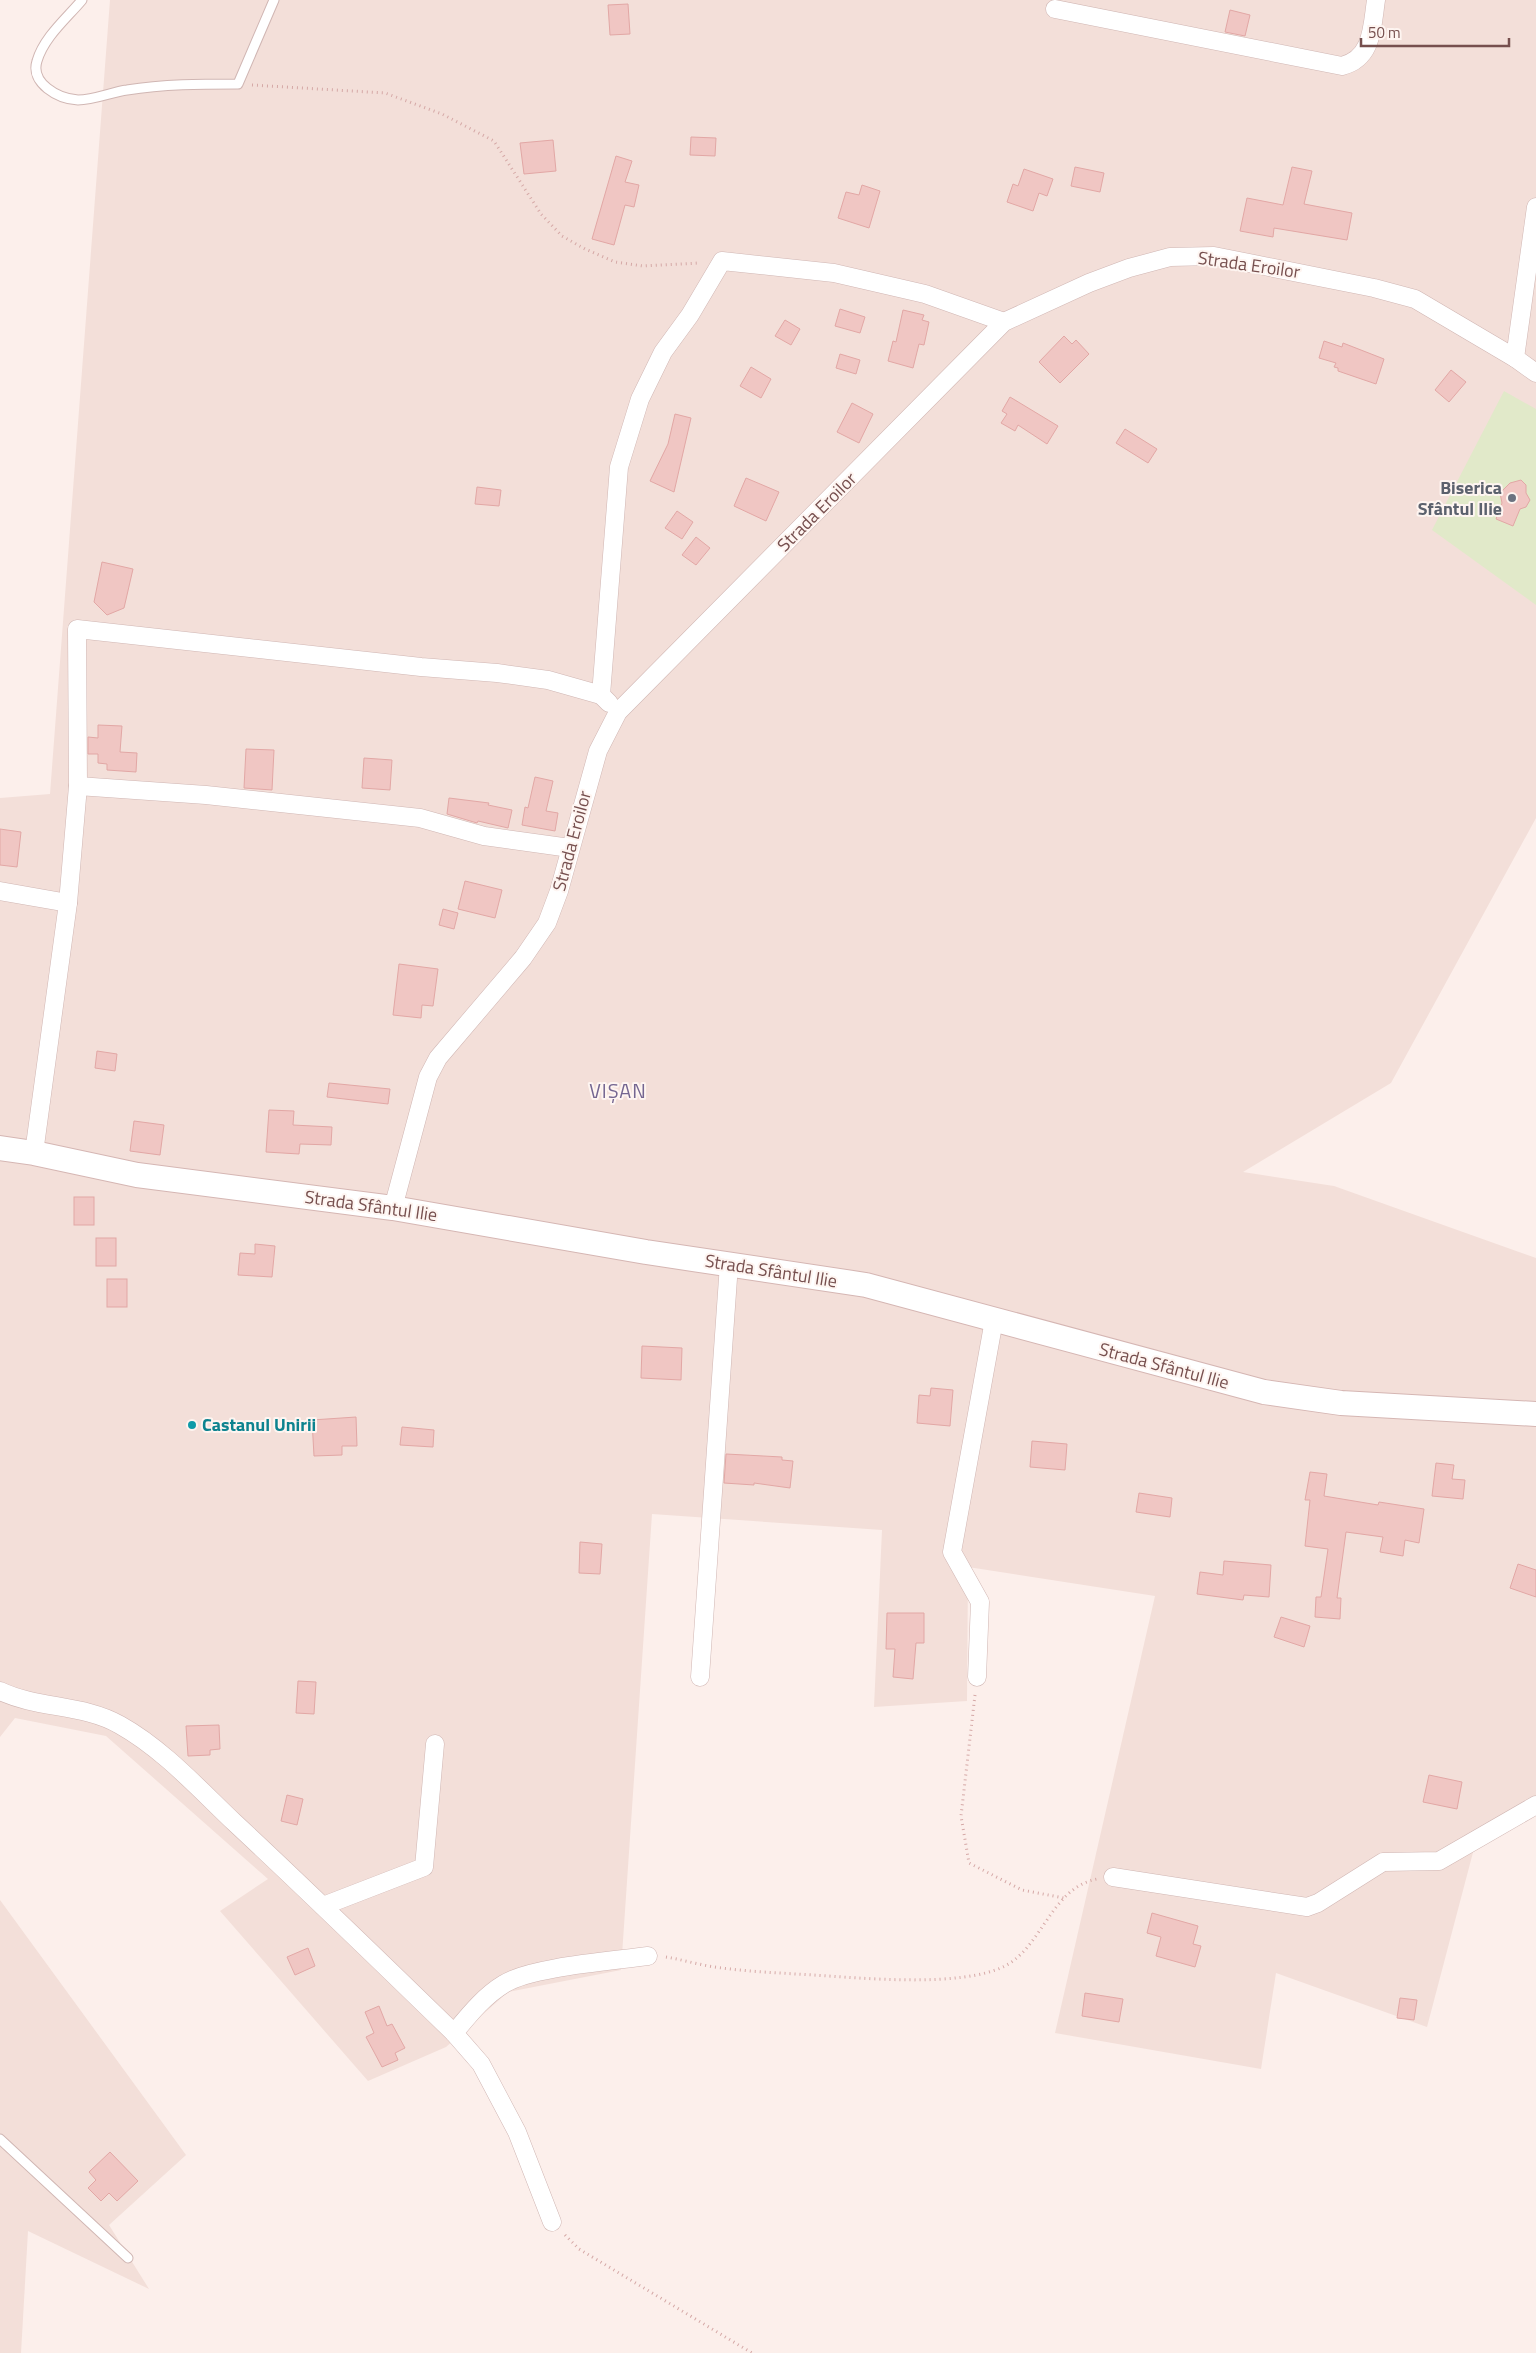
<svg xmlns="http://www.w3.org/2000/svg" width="1536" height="2353" font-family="'Titillium Web',sans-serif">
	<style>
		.residential { fill: #f3dfd9 }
		.green { fill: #e1e9c9 }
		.building { fill: #f0c6c3; stroke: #e2a7a5 }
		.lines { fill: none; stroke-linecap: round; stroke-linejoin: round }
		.lane-casing { stroke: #d0b6b3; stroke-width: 11 }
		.street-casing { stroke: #d0b6b3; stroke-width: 19 }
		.secondary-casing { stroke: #d5b6b3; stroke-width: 26 }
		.path { stroke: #d5a8a6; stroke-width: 3; stroke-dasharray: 1 4; stroke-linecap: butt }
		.lane { stroke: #fff; stroke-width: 9 }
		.street { stroke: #fff; stroke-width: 18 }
		.secondary { stroke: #fff; stroke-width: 24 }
		.worship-dot { fill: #6b7280; stroke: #fef5f1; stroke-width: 2 }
		.culture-dot { fill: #0f9aa8; stroke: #fef5f1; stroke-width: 2 }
		.labels { text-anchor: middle; stroke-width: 4; stroke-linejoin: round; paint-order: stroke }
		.street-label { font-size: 18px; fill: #764f4e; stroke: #fef5f1 }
		.worship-label { font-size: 18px; font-weight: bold; fill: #5b616d; stroke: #fef5f1; text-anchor: end }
		.culture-label { font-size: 18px; font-weight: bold; fill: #0d838f; stroke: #fef5f1; text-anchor: start }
		.quarter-label { font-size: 20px; letter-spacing: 1px; fill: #746691; stroke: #fef5f1 }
	</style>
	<rect width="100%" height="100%" fill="#fcefeb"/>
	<!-- residential -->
	<g class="residential">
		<polygon points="110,0 1536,0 1536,818 1391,1083 1243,1172 1334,1186 1536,1258 1536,1815 1476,1841 1427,2027 1276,1973 1261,2069 1055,2033 1155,1596 968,1567 967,1701 874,1707 882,1530 652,1514 621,1970 508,1992 446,2047 368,2081 220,1911 268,1879 106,1736 15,1718 0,1737 0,798 50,794"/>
		<polygon points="0,1900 186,2155 109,2225 149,2289 28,2231 21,2353 0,2353"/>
	</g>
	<!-- green -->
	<polygon class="green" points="1504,391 1536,409 1536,605 1432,530"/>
	<!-- building -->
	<g class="building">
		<polygon points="628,4 630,34 610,35 608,5"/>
		<polygon points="1230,10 1250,15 1245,36 1225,32"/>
		<polygon points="691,137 716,138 715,156 690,155"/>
		<polygon points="553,140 556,171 524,174 520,143"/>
		<polygon points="616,156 632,161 625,182 639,185 634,207 625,205 614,245 592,239"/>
		<polygon points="1075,167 1104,173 1100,192 1071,186"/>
		<polygon points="1292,167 1312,171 1304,204 1352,213 1347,240 1274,228 1273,237 1240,231 1247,198 1283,205"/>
		<polygon points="1024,169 1053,179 1047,196 1039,193 1033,211 1007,202 1013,184 1018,186"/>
		<polygon points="862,185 880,191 869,228 838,218 846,192 859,195"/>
		<polygon points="840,309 865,317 860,333 835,326"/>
		<polygon points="903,310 924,315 922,320 929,322 924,345 919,344 913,368 888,361 893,341 896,342"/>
		<polygon points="785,320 800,329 791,345 775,336"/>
		<polygon points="1064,336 1072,344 1076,340 1089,354 1060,383 1039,362"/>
		<polygon points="1324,341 1342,347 1343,343 1384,359 1376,384 1338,371 1338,368 1334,367 1336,363 1319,358"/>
		<polygon points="840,354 860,360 856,374 836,368"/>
		<polygon points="751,367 771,379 761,398 740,386"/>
		<polygon points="1451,370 1466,382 1449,402 1435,390"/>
		<polygon points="1010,397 1058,426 1047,444 1018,425 1015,431 1001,423 1007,414 1002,411"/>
		<polygon points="852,403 873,414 859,443 837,432"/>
		<polygon points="675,414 691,418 674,492 650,481 668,444"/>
		<polygon points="1125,429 1157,449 1148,463 1116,443"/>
		<polygon points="746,478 779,492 766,521 734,506"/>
		<polygon points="1521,480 1526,485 1526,493 1530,500 1526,507 1520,509 1513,526 1496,519 1502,503 1500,493 1510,483"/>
		<polygon points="477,487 501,490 499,506 475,504"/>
		<polygon points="677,511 693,522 682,539 665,528"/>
		<polygon points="696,537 710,548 696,565 682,555"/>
		<polygon points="102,562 133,569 124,608 107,615 94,602"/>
		<polygon points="98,725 122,726 120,752 137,753 136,772 107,770 107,764 98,763 98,754 88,754 88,737 98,738"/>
		<polygon points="246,749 274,750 272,790 244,788"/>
		<polygon points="364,758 392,760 390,790 362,788"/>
		<polygon points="535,777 553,781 546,811 558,813 555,831 522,825 525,807 528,808"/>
		<polygon points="449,798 489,803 488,805 512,810 508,828 478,821 477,823 447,814"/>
		<polygon points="0,829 21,832 17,867 0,865"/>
		<polygon points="465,881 502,890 495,918 458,909"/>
		<polygon points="443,909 458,913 454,929 439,925"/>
		<polygon points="399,964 438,969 433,1006 422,1005 421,1018 393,1015"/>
		<polygon points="97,1051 117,1054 115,1071 95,1068"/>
		<polygon points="329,1083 390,1089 388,1104 327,1097"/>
		<polygon points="269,1110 294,1111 293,1125 332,1127 331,1145 300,1144 299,1154 266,1152"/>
		<polygon points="134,1121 164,1125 160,1155 130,1151"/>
		<rect x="74" y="1197" width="20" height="28"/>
		<rect x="96" y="1238" width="20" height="28"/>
		<polygon points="255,1244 275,1246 272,1277 238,1275 240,1253 255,1254"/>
		<rect x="107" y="1279" width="20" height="28"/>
		<polygon points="642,1346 682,1348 681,1380 641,1378"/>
		<polygon points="931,1388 953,1390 950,1426 917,1423 919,1395 930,1396"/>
		<polygon points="356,1417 357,1446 342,1446 342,1455 314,1456 312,1420"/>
		<polygon points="402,1427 434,1430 433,1447 400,1445"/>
		<polygon points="1032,1441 1067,1444 1065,1470 1030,1467"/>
		<polygon points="726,1454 782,1457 782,1460 793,1461 790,1488 754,1483 754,1485 724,1483"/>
		<polygon points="1436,1463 1454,1465 1452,1479 1465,1480 1463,1499 1432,1496"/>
		<polygon points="1310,1472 1327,1474 1324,1496 1378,1505 1379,1502 1424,1509 1419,1543 1405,1540 1403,1556 1380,1552 1383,1537 1346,1532 1337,1598 1341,1598 1340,1619 1315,1617 1316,1597 1321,1597 1328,1549 1305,1546 1310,1500 1305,1500"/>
		<polygon points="1139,1493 1172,1498 1170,1517 1136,1512"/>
		<polygon points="580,1542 602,1544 600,1574 579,1573"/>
		<polygon points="1224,1561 1271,1565 1269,1597 1244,1595 1243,1600 1197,1594 1200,1572 1223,1575"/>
		<polygon points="1518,1564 1536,1570 1536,1597 1510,1588"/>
		<polygon points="887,1613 924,1613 924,1643 916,1643 913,1679 893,1677 895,1649 886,1649"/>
		<polygon points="1281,1617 1310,1626 1304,1647 1274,1637"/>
		<polygon points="298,1681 316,1682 314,1714 296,1713"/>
		<polygon points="219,1725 220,1749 210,1750 210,1755 188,1756 186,1726"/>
		<polygon points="1429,1775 1462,1782 1457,1809 1423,1802"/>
		<polygon points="287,1795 303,1799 297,1825 281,1821"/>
		<polygon points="1152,1913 1198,1926 1193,1944 1201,1946 1195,1967 1156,1956 1161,1937 1147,1933"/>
		<polygon points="308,1948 315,1966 295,1975 287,1957"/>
		<polygon points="1085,1993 1123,1999 1119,2022 1082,2016"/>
		<polygon points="1400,1998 1417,2000 1414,2020 1397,2018"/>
		<polygon points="379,2006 387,2026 392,2024 405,2048 395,2053 398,2060 382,2067 366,2037 374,2033 365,2012"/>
		<polygon points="110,2152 138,2181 117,2201 109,2193 101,2201 88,2188 96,2180 89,2172"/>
	</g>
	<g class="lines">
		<defs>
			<g id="lane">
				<path d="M82,0C67,18 44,37 37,61C30,83 58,99 78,100C94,100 112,92 127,90C164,84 201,84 238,84L274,0"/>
				<polyline points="0,2139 128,2258"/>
			</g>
			<g id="street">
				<path d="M1055,9L1342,66C1373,58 1372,27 1376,0"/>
				<polyline points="1515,358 1536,207"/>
				<polyline points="609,703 601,695 619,467 640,399 663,352 690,315 722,261 834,273 925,294 1004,322"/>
				<polyline points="78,786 206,795 420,818 484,836 570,848"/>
				<polyline points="0,891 68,903"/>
				<polyline points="34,1153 68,903 78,786 77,629 421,667 497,673 548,680 601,695"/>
				<polyline points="393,1208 428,1077 438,1058 523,958 547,923 559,891 598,751 618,712 1004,322 1089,283 1129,268 1170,257 1214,256 1374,288 1415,299 1515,358 1536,373"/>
				<polyline points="700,1677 729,1264"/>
				<polyline points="977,1677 980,1602 952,1552 994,1320"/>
				<path d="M0,1691C38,1709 84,1704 120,1725C163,1749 199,1789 235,1823C309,1892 381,1962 454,2033"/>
				<polyline points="1113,1877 1307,1907 1318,1903 1383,1862 1439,1861 1536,1805"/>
				<polyline points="323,1906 424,1867 435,1744"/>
				<path d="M552,2222L517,2132L481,2064L454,2033C469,2015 484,1996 504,1984C530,1967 613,1961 648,1956"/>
			</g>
			<polyline id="secondary" points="0,1148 34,1153 137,1175 393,1208 646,1252 866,1285 1264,1392 1341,1403 1536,1414"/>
		</defs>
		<!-- lane casing -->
		<use href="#lane" class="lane-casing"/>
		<!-- street casing -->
		<use href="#street" class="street-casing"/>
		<!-- secondary casing -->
		<use href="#secondary" class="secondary-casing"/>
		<!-- path -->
		<g class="path">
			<polyline points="252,85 385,93 442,114 494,141 541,214 562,236 585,249 615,262 643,266 699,263"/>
			<polyline points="975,1695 961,1816 969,1863 1022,1890 1064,1898"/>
			<path d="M666,1957C684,1960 703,1966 722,1968C752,1972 782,1973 813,1975C862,1978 961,1988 1005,1966C1043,1946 1051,1888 1097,1879"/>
			<polyline points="565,2235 579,2249 752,2353"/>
		</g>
		<!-- lane -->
		<use href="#lane" class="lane"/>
		<!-- street -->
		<use href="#street" class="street"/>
		<!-- secondary -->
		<use href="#secondary" class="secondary"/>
	</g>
	<!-- markers -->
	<circle class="worship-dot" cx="1512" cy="498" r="5"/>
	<circle class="culture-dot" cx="192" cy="1425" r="5"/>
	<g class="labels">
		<!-- street labels -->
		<g class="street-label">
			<text transform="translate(1249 265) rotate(8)" y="6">Strada Eroilor</text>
			<text transform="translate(817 512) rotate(-45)" y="6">Strada Eroilor</text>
			<text transform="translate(572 841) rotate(-75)" y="6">Strada Eroilor</text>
			<text transform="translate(371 1206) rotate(8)" y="6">Strada Sfântul Ilie</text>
			<text transform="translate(771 1271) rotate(9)" y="6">Strada Sfântul Ilie</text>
			<text transform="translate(1164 1366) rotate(15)" y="6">Strada Sfântul Ilie</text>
		</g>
		<!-- worship labels -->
		<g class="worship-label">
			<text x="1502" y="494">Biserica<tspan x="1502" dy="21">Sfântul Ilie</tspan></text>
		</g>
		<!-- culture labels -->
		<g class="culture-label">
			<text x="202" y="1431">Castanul Unirii</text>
		</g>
		<!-- quarter labels -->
		<g class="quarter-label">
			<text x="618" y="1098">VIȘAN</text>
		</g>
	</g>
	<!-- scale -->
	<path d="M1361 38v8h148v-8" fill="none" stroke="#764f4e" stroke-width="2.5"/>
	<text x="1368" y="38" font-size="15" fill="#764f4e" stroke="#fef5f1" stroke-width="4" paint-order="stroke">50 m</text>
</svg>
